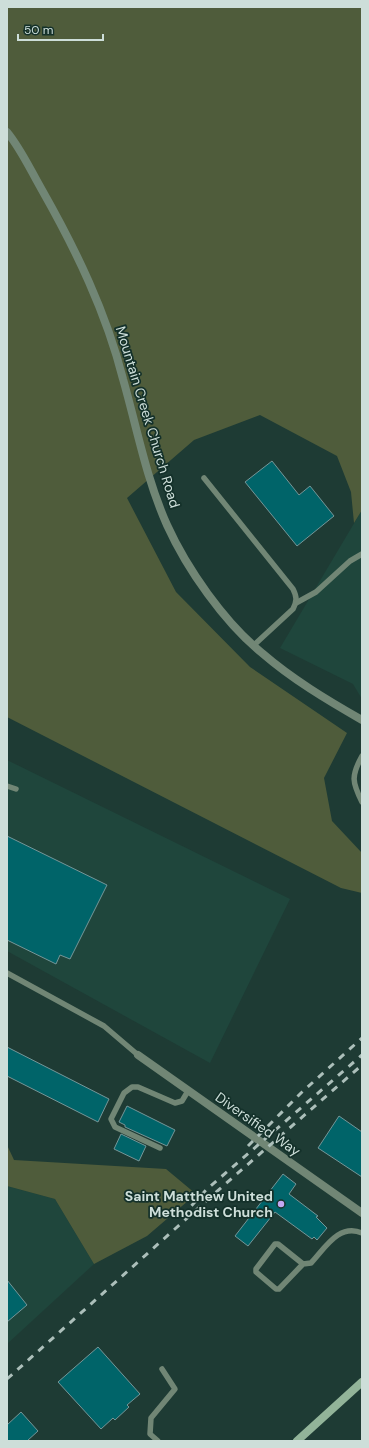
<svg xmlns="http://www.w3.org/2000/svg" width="369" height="1448" font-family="'DM Sans',sans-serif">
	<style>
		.built { fill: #1f463c }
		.green { fill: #4f5c3b }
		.building { fill: #006469; stroke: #759698 }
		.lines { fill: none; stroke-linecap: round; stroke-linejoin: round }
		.lane { stroke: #718675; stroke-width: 5.5 }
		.street { stroke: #718675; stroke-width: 8 }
		.secondary { stroke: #92b499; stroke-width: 8 }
		.rail { stroke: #acbfba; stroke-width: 3; stroke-dasharray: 7 7; stroke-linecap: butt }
		.poi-dot { fill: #c2a8f2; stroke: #14312a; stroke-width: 1.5 }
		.labels { text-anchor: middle; stroke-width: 3.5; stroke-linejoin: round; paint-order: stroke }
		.street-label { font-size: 14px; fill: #cdded9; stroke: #14312a }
		.poi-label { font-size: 14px; font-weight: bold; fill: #cdded9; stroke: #14312a; text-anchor: end }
	</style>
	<rect width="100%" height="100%" fill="#1e3b34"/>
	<!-- built -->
	<g class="built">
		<polygon points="362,510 362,699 353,684 280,648"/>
		<polygon points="7,760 290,899 210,1063 7,951"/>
		<polygon points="7,1186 55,1199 94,1264 7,1344"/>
	</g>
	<!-- green -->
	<g class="green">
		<polygon points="7,7 362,7 362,510 354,523 351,492 337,456 260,415 194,440 127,498 176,592 250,667 347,733 324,778 332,821 362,853 362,893 341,888 7,717"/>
		<polygon points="7,1145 14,1160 166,1169 196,1194 147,1236 94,1264 55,1199 7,1186"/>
	</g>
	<!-- building -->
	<g class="building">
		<polygon points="272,461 299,495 310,486 334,516 297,546 245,482"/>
		<polygon points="7,836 107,885 70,959 60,955 56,964 7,940"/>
		<polygon points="7,1047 109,1099 98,1122 7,1076"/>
		<polygon points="127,1106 175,1130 167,1146 125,1127 125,1125 119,1122"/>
		<polygon points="339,1116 362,1132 362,1177 318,1148"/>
		<polygon points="121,1134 146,1146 139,1161 114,1149"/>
		<polygon points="283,1174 296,1184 289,1194 318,1216 316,1217 327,1228 317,1240 314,1237 312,1239 275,1212 248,1246 235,1236"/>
		<polygon points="7,1280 27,1305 7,1322"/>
		<polygon points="98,1347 140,1394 127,1405 129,1407 115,1420 113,1418 101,1429 58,1382"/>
		<polygon points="21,1412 38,1431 27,1441 7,1441 7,1425"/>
	</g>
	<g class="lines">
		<!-- lane -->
		<g class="lane">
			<path d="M204,478L293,589C297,597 297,601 293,609L254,645"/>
			<polyline points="296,603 316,592 350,561 362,554"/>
			<path d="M362,756C351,776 352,782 362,802"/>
			<polyline points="7,786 16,789"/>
			<polyline points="7,973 104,1026 138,1055"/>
			<polyline points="160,1148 115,1127 111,1119 124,1093 132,1087 138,1087 175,1103 182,1101 188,1091"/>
			<path d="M303,1264L278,1244H275L256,1269V1272L276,1289H279L303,1264L311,1263C325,1248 339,1223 362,1233"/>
			<polyline points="158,1441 150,1434 151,1418 175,1389 162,1369"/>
		</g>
		<!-- street -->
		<g class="street">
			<path d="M7,132C21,149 31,171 42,190C76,250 106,312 123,379C137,428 146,478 167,525C187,569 224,622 262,653C292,679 327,700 362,720"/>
			<polyline points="138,1055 362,1213"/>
		</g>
		<!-- secondary -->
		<polyline class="secondary" points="297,1441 362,1382"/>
		<!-- rail -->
		<g class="rail">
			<polyline points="248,1146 301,1093 362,1038"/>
			<polyline points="182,1216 206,1190 362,1055"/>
			<polyline points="7,1379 223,1186 362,1065"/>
		</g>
	</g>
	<!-- markers -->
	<circle class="poi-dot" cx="281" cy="1204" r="4"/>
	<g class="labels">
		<!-- street labels -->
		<g class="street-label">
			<text transform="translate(148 417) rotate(73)" y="5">Mountain Creek Church Road</text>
			<text transform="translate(258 1124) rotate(35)" y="5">Diversified Way</text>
		</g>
		<!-- poi labels -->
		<g class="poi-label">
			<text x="273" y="1201">Saint Matthew United<tspan x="273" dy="16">Methodist Church</tspan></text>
		</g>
	</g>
	<!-- border -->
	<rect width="369" height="1448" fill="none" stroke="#cdded9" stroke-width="16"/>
	<!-- scale -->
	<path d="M18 34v6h85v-6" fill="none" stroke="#cdded9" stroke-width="2"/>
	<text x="24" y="34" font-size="12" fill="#cdded9" stroke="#14312a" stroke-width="3" paint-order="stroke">50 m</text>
</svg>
